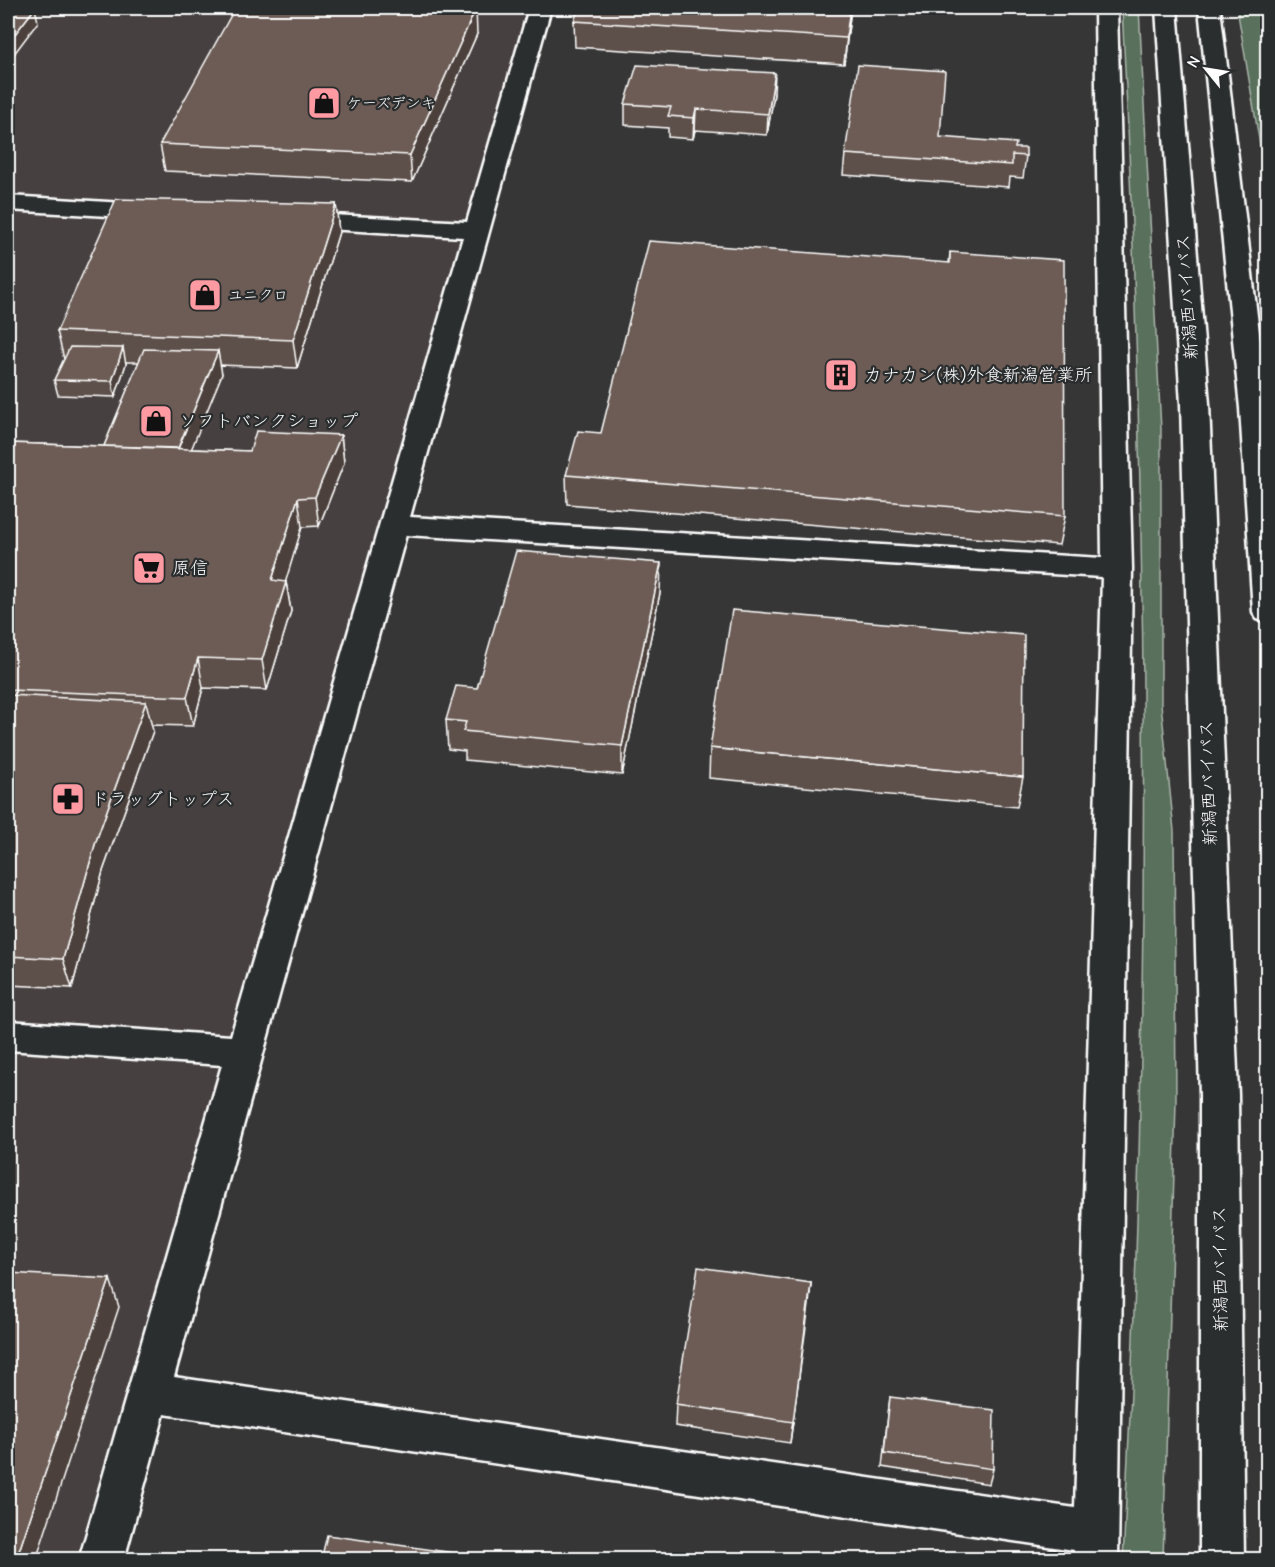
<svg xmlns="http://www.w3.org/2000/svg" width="1275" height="1567" font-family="'Comic Neue','Klee One',sans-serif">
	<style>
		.built { fill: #47413f }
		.green { fill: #596f5b; stroke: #acb7ad; stroke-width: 1.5 }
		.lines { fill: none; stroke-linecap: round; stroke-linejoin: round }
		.minor-casing { stroke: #fff; stroke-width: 5 }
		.highway-casing { stroke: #fff; stroke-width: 5 }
		.minor { fill: #2a2d2e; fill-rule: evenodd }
		.highway { fill: #2a2d2e; fill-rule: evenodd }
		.wall { fill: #5d4f48; stroke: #fff; stroke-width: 1.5 }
		.shaded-wall { fill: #4c403b; stroke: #fff; stroke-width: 1.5 }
		.building { fill: #6c5c54; stroke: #fff; stroke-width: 1.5 }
		.labels { text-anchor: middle; stroke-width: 4.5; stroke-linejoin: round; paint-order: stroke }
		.far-poi-label { font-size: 15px; fill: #fff; stroke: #2a2d2e; text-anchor: start }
		.street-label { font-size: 18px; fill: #fff; stroke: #2a2d2e }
		.poi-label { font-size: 18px; fill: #fff; stroke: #2a2d2e; text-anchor: start }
	</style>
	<rect width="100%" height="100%" fill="#373636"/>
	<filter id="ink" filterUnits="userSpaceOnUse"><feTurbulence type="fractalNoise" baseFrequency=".0167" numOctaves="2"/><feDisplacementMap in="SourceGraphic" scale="12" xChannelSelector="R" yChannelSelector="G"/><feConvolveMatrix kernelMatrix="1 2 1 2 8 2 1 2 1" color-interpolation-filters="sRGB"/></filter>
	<g filter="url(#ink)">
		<!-- built -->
		<polygon class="built" points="8,8 534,8 76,1559 8,1560"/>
		<!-- green -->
		<g class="green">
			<path d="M1122,8H1139L1161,430V704L1174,831L1176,1102L1163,1560L1123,1559C1151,1042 1150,525 1122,8Z"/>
			<polygon points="1237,8 1267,8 1267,226 1260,145"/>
		</g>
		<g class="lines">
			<defs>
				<g id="minor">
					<path d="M529,8H551L410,517L1102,558L1095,8H1117L1132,568L1118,1560H1074V1550L164,1414L124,1560H79L222,1065L8,1050V1021L231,1036L463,237L293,227L284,225L281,220L284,215L293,213L467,222ZM406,535L1102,577L1075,1508L174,1377Z"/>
					<polygon points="8,196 158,205 167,207 170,212 167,217 158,219 8,210"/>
				</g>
				<g id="highway">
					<polygon points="1156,8 1177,8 1209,404 1238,1095 1244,1560 1200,1560 1200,1095 1181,404"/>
					<polygon points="1199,8 1220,8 1268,407 1268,622 1257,619 1253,612 1240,408"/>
				</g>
			</defs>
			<!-- minor casing -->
			<use href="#minor" class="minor-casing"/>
			<!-- highway casing -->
			<use href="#highway" class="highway-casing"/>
			<!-- minor -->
			<use href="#minor" class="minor"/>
			<!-- highway -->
			<use href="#highway" class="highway"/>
		</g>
		<!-- wall -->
		<g class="wall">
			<polygon points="579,8 851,8 844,64 575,47 574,21"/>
			<polygon points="477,34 412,182 165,171 160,144"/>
			<polygon points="774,94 767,135 695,130 693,139 668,137 668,128 625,125 625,104"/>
			<polygon points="1015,148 1026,156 1023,178 1010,177 1009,187 843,175 845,154"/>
			<polygon points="336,204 339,232 297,368 220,365 222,374 191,449 250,451 341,435 344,463 319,526 302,527 285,582 286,582 291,611 267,690 203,688 193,726 151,725 153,731 103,871 72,988 8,985 8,443 104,446 139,362 126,362 126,364 115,397 58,395 54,380 64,359 57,331"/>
			<polygon points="950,252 1065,516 1059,545 567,504 566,475 601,433 949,263"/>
			<polygon points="660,593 622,775 465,760 465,751 448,749 446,720 477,688"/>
			<polygon points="710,748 1023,777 1017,807 709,778"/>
			<polygon points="811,1283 790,1443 675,1426 676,1404"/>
			<polygon points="890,1397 993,1469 989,1484 882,1467"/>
		</g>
		<!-- shaded-wall -->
		<g class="shaded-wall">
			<polygon points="35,8 38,22 8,62 8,43"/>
			<polygon points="476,8 477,34 412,182 410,155"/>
			<polygon points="850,8 851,8 851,9 844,64"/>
			<polygon points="775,73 774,94 767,135 768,114"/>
			<polygon points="696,109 695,130 693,139 694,118"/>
			<polygon points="336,204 339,232 297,368 293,340"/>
			<polygon points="123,348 126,364 115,397 112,381"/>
			<polygon points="218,351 222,374 180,477 176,454"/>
			<polygon points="341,435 344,463 319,526 315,497"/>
			<polygon points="298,498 302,527 277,610 272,580"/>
			<polygon points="661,563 660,593 622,775 622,746"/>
			<polygon points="286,582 291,611 267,690 262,660"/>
			<polygon points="198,658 203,688 193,726 187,697"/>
			<polygon points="146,702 153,731 103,871 72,988 63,959 96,841"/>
			<polygon points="110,1279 119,1307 36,1560 16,1560"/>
			<polygon points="811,1283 809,1305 790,1443 793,1422"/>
		</g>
		<!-- building -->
		<g class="building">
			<polygon points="8,8 35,8 8,43"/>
			<polygon points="235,8 476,8 410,155 160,144"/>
			<polygon points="579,8 850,8 846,38 574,21"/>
			<polygon points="637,65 775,73 768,114 696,109 694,118 668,116 671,107 625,104"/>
			<polygon points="858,65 945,71 940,137 1016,143 1015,148 1026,148 1026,156 1012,155 1012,165 845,154"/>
			<polygon points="116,199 336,204 293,340 57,331"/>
			<polygon points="649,241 950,263 950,252 1064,260 1065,516 566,475 578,431 601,433"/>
			<polygon points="70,347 123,348 112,381 54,380"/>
			<polygon points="144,349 218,351 178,448 104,446"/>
			<polygon points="256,431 341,435 315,497 298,498 272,580 286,582 262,660 198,658 187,697 8,690 8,443 250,451"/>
			<polygon points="516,551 661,563 622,746 463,731 466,722 446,720 456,686 477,688"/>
			<polygon points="732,610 1024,635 1023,777 710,748"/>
			<polygon points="8,695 146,702 96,841 63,959 8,956"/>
			<polygon points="698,1267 811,1283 793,1422 676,1404"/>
			<polygon points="8,1273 110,1279 16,1560 8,1560"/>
			<polygon points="890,1397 994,1410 993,1469 884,1453"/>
			<polygon points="327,1535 504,1560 321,1560"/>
		</g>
	</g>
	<!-- icons -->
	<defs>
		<symbol id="shop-square" viewBox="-11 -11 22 22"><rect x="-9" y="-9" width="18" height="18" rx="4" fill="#ff9aa2" stroke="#2a2d2e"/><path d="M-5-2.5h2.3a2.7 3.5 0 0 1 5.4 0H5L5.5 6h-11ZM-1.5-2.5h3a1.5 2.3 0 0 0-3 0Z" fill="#111"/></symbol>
		<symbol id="building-square" viewBox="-11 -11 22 22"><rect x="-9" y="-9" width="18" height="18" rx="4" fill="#ff9aa2" stroke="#2a2d2e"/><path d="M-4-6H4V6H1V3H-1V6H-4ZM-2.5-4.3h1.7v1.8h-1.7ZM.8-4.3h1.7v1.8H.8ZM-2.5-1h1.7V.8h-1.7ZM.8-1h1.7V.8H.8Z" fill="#111"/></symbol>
		<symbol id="supermarket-square" viewBox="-11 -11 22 22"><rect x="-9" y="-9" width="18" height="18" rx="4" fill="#ff9aa2" stroke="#2a2d2e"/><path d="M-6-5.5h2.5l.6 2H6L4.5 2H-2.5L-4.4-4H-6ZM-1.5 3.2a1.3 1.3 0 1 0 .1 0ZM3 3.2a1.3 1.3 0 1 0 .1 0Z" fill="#111"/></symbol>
		<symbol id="pharmacy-square" viewBox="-11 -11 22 22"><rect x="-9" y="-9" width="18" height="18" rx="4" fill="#ff9aa2" stroke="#2a2d2e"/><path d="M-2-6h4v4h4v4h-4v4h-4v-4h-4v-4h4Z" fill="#111"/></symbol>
	</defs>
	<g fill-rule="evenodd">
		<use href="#shop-square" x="305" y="84" width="38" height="38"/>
		<use href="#shop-square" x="186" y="276" width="38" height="38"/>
		<use href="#building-square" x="822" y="356" width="38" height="38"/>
		<use href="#shop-square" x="137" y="402" width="38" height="38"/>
		<use href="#supermarket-square" x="130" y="549" width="38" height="38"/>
		<use href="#pharmacy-square" x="49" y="780" width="38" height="38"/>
	</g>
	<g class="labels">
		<!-- far-poi labels -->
		<g class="far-poi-label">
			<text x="347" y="108">ケーズデンキ</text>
			<text x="228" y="300">ユニクロ</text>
		</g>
		<!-- street labels -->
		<g class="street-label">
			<text transform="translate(1187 297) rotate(-94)" y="6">新潟西バイパス</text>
			<text transform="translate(1208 783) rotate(-92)" y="6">新潟西バイパス</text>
			<text transform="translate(1220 1269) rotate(-91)" y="6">新潟西バイパス</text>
		</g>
		<!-- poi labels -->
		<g class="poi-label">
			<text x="864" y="381">カナカン(株)外食新潟営業所</text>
			<text x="179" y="427">ソフトバンクショップ</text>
			<text x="172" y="574">原信</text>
			<text x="91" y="805">ドラッグトップス</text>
		</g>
	</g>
	<!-- margin -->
	<rect width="1275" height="1567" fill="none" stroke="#2a2d2e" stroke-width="30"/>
	<rect x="15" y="15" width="1245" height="1537" fill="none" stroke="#fff" stroke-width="2" filter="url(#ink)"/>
	<!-- north arrow -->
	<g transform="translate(1206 69) rotate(300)" stroke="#2a2d2e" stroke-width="4.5" paint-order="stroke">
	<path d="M0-4.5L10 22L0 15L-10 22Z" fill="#ffffff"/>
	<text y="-9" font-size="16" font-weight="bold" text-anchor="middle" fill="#ffffff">N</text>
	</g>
</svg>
